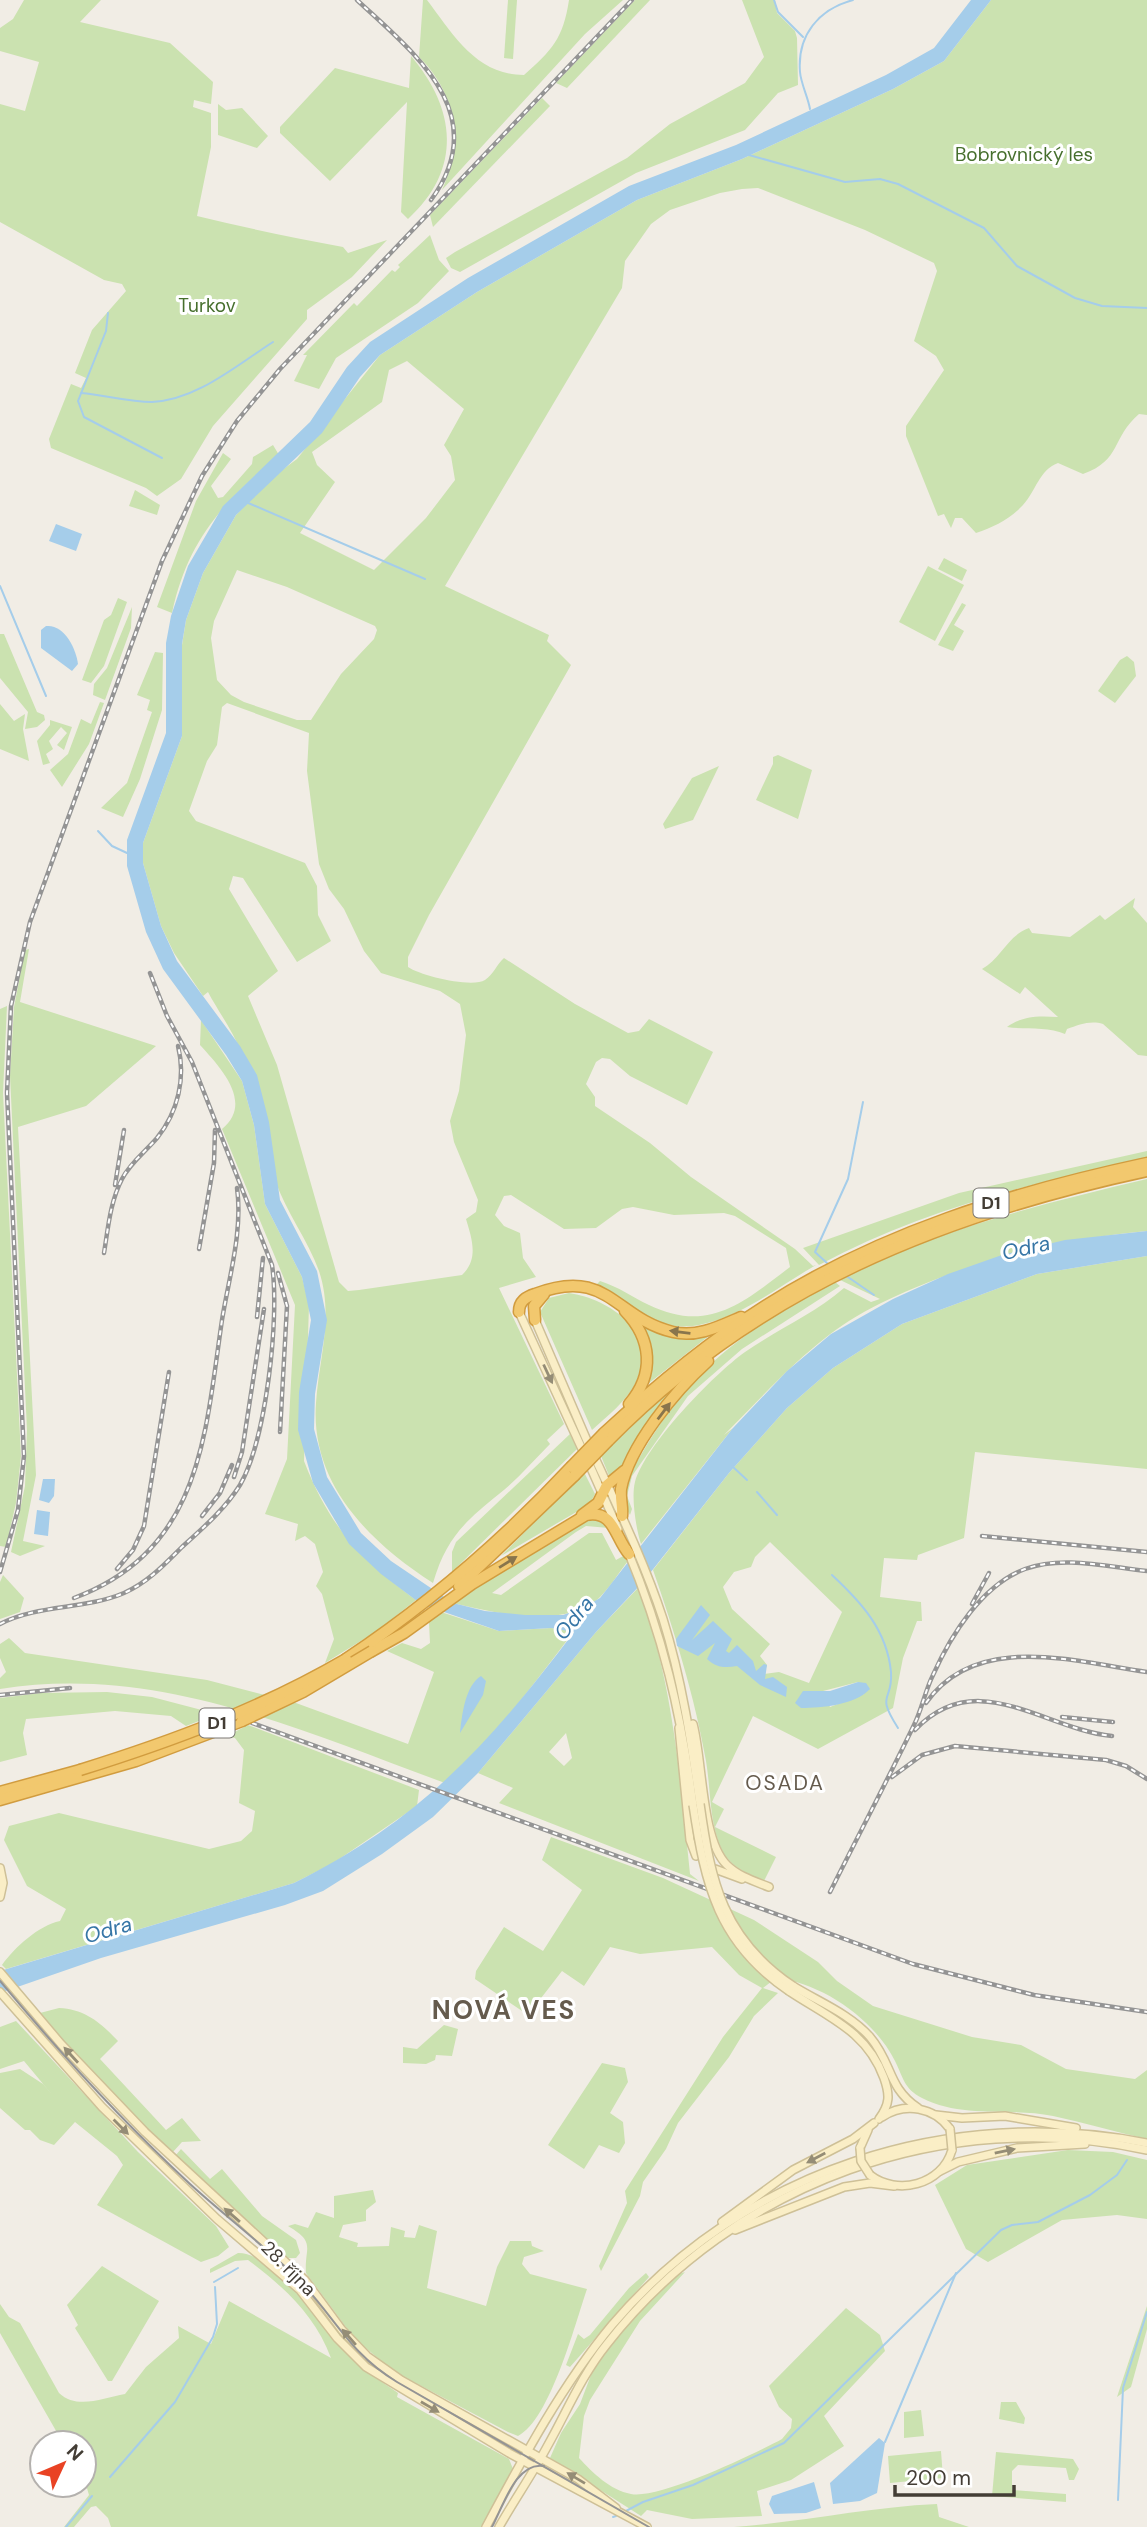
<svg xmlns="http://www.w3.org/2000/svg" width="1147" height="2527" font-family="'DM Sans',sans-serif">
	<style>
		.green { fill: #cbe2b0; fill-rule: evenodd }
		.water { fill: #a5cdea }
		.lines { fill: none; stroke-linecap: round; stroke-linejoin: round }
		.stream { stroke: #a5cdea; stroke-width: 2 }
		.secondary-casing { stroke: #cec097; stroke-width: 10 }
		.highway-casing { stroke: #d19c3f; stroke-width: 13 }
		.secondary { stroke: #faeec6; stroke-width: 7 }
		.highway { stroke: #f2c86e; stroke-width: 10 }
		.tram { stroke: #949494; stroke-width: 2 }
		.rail-casing { stroke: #949494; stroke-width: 4.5 }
		.rail { stroke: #fff; stroke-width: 2; stroke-dasharray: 5; stroke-linecap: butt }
		.secondary-bridge-casing { stroke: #cec097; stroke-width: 10; stroke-linecap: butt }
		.highway-bridge-casing { stroke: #d19c3f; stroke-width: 13; stroke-linecap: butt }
		.secondary-bridge { stroke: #faeec6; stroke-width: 7 }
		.highway-bridge { stroke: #f2c86e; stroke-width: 10 }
		.oneway { fill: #89754c }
		.oneway2 { fill: #958d76 }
		.labels { text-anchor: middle; stroke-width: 6; stroke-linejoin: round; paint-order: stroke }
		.shield { fill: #fff; stroke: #7b7772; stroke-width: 2 }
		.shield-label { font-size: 18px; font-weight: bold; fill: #433d35 }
		.park-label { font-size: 19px; fill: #466f2d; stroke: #fff }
		.street-label { font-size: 19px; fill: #433d35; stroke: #fff }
		.water-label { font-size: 21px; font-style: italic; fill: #3776a6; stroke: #fff }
		.neighbourhood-label { font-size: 21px; letter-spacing: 2px; fill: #655b4d; stroke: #fff }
		.district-label { font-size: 26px; font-weight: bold; letter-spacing: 2px; fill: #655b4d; stroke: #fff }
	</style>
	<rect width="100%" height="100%" fill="#f1ede5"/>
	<!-- green -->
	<g class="green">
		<path d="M24,0H101L80,22L170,43L213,82L211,104L194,100L193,107L211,113V147L197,216C246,228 294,238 343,247L348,253L387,240L352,277L307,310V319L213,426L181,479L157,496L146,488L51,448L49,439L71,384L81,388L86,378L75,373L92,330L126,291L122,284L104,280L0,222V104L25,111L39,62L0,51V28L13,19Z"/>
		<path d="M423,0H427C453,34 476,75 524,75C552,50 563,39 569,0H623L585,34L442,190C463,143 457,94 419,57Z"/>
		<polygon points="508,0 517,0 513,59 504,58"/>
		<polygon points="635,0 650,0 567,88 556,83"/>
		<polygon points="742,0 775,0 777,13 795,31 797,38 798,85 778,93 745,130 636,173 460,272 451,268 446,258 455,252 627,158 670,124 745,83 764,57"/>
		<path d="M991,0H1147V415L1139,414C1111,438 1122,460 1083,474L1058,463C1039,470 1036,491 1023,505C1010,519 994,527 976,533L962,518H955L951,528L944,514L938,516L906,436V426L944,370L936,356L914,341L937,271L934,263L865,230L758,188L742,189L720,193L670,210L651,224L625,261L622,288L445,586L549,635L547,641L571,665L429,915L408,957V967C421,976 472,988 485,980C493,975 497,964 504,958L575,1004L628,1033L639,1031L649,1019L713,1052L687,1105L630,1076L610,1059L602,1058L596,1062L586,1084L595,1097V1106L650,1143L691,1177L795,1249L813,1266L816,1265C772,1290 713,1340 660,1323C637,1315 618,1296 595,1286L600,1281C619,1287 632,1297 649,1305C709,1334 744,1302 790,1267L786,1248L735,1216L724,1213L674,1215L633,1207L622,1209L596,1228L564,1229L511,1195L504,1196L495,1215L504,1226L520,1233L523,1258L536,1277L499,1288L564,1424L547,1440L550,1444C534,1460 517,1480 499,1494C464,1522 446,1539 433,1583C371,1543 310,1485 316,1403C319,1358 334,1316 319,1271C308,1240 286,1212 275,1180C261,1139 256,1093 241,1052C233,1031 218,1011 208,992L203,996L174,953L161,926L143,863V843L182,736V645L186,620L203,573L236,515L270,479L297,459L380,355L477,292L637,200L742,159L893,89L944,61ZM407,361L464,409L444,445L451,456L455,480L426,518L374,570L300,533L335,482L317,465L312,452L382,402L389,370ZM237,570L287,587L375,626L377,630L374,639L341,674L311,720H297L244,702L231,695L217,680L211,638L214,621ZM227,703L309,733L307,771L319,864L329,889L344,909L364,951L381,973L440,991L460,1004L466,1035L459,1091L450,1121L454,1142L478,1200L476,1212L466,1219C472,1239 479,1259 462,1275L359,1290L348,1291L339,1282L277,1065L248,996L278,971L229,889L233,876L243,878L297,962L331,941L318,915L317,886L305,863L196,821L189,811L207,761L217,745L222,707Z"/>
		<path d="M411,56C456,109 463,169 408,219L401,212L407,102L330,181L280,133V127L335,68L409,88Z"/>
		<polygon points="542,98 550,106 433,227 430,215"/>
		<polygon points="218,104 226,110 242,108 268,136 257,148 218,135"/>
		<polygon points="430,235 439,260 449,271 418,303 336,358 319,389 294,381 307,355 303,355 354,303 357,306 392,270 395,272 400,267 398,265"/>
		<path d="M273,445L279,455C223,503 188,539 172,613L157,607L196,501L223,453L231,459L211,486L218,498L223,497L252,464L253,457Z"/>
		<polygon points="135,490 160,505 157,515 129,506"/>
		<polygon points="944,558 967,570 962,581 938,569"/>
		<polygon points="928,566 964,585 935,641 899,622"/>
		<polygon points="118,598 127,602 104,666 91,683 82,680 104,620 111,615"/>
		<polygon points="962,603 966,605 954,625 964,631 953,651 938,645"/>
		<polygon points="132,607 131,628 105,700 93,695 94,684 107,668"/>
		<polygon points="0,634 4,634 37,712 44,715 45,720 37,727 25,729 28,712 0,678"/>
		<polygon points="155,652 163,653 162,710 140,779 123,817 101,808 127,783 152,712 147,710 150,700 137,695"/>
		<polygon points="1127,656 1134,662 1136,676 1115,703 1098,691 1120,660"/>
		<polygon points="100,702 104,703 89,744 62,787 50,770 68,754 81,719 91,724"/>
		<polygon points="0,704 14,721 25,714 23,729 29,761 0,749"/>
		<polygon points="50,720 72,727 64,750 57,745 67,733 61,727 49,741 53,749 46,754 50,763 43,765 37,741 50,725"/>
		<polygon points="778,755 812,770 798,819 756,800 773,764 773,757"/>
		<polygon points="719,766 693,820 665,829 663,824 692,778"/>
		<path d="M1135,898L1133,907L1147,923V1056L1138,1055L1103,1024C1090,1020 1079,1025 1067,1029L1065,1034C1048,1026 1026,1030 1007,1027C1024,1015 1040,1016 1058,1017L1025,987L1020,994L982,969C1001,959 1007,936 1029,928L1032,933L1070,937L1100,915L1105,920Z"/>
		<polygon points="29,949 20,1002 156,1046 86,1106 18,1127 36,1475 23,1541 45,1546 20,1556 11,1552 25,1486 27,1430 10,1076 14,1007 25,950"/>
		<polygon points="7,1006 3,1093 21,1456 16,1503 6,1547 0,1546 0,1009"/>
		<path d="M201,1020L242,1081L254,1125L265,1204L302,1277L309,1305L304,1461C330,1528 360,1558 416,1600L377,1631L325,1663L334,1639L322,1594L316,1586L323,1572L315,1544L305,1536L295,1541L298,1524L265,1514L287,1459L295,1305L222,1129C254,1103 221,1068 200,1045Z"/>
		<path d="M1147,1151V1159C1033,1182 922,1210 819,1265L803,1248L959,1193Z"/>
		<path d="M1147,1179V1231C1053,1239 904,1277 829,1335C791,1364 758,1401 724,1435L733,1428L641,1544C636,1529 631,1497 635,1482C646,1444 713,1375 745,1352C778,1329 814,1314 844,1288L871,1302L880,1299L838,1279C936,1230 1041,1204 1147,1179Z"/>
		<path d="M1147,1256V1469L975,1452L964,1538L918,1555L917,1560L884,1558L880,1597L921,1602L922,1621H917L903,1658L893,1708L818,1749L753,1716L712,1802L724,1809L715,1827L776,1857L764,1881C747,1873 731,1868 722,1850C709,1823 711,1790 706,1761C695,1698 674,1630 653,1570L729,1473L787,1408L833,1368L902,1324L1037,1274ZM770,1542L842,1612L809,1683L779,1672L764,1674L767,1665L760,1656L770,1644L732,1609L723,1587L734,1572L751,1567L755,1557ZM858,1682L864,1694L830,1707L823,1691Z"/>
		<path d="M835,1282L840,1286L742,1349L688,1396L632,1476L627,1496L632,1509L630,1515C617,1495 630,1472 641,1455C694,1364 744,1331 835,1282Z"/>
		<path d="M569,1293C610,1299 660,1333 636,1382C627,1401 607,1416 592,1430L540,1312L549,1298Z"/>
		<path d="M640,1323C670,1337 682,1339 715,1331L644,1387C658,1367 653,1343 640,1323Z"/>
		<polygon points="679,1381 658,1408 618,1472 610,1478 601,1456"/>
		<polygon points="570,1434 577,1449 452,1572 452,1552 456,1542"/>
		<polygon points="584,1472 595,1494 590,1504 501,1556"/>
		<path d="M603,1519L609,1528L586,1526L576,1532L492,1593L501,1595L589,1533H602L616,1560L625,1555L628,1561C619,1572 611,1586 601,1596C569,1630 494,1613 453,1603L583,1520Z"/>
		<polygon points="3,1575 24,1598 20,1612 0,1619 0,1582"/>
		<path d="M638,1588C673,1679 680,1778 690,1874L699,1881L499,1803L513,1788L478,1773L596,1632ZM566,1733L572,1758L564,1766L549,1752Z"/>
		<path d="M441,1612L499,1631L551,1628L574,1631C534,1684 494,1738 445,1783C300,1730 157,1664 0,1689V1678L6,1672L0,1658V1644L9,1638L25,1653L207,1680L296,1703L408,1744L434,1672L387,1651L402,1643L421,1649L430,1643L429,1622Z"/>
		<polygon points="107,1692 152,1697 217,1714 186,1726 171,1716 115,1711 26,1719 23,1733 27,1755 0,1762 0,1698 41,1693"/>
		<path d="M248,1725L419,1790L417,1806L332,1864L294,1883L6,1969L2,1965C15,1947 38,1926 60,1921L66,1909L27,1886L4,1840L9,1826L59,1813L209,1849L241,1841L252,1831L255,1811L239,1803L244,1750L235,1738L227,1736Z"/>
		<path d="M551,1837L663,1878L754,1920L818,1962L837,1981L873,2006L972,2037L1021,2045L1066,2069L1135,2079L1147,2070V2139C1116,2132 1085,2123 1053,2116C1010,2107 963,2119 922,2098C904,2089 903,2077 895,2061C874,2019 822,1983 776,1978L763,1988L778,1993L754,2016L729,2057L678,2123L666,2149L643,2182L640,2196L601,2271L599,2266L627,2203L625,2191L723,2037L762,1988L739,1975L712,1947L640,1954L610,1947L584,1986L562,1971L528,2015L475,1979L476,1971L504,1927L543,1951L582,1890L542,1860Z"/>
		<path d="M59,2008C85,2009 101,2023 118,2041L100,2059L166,2130L182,2118L201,2141L182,2142L172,2153L85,2065L40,2013Z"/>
		<polygon points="16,2021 138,2152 216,2226 229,2247 218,2256 201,2262 97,2205 123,2165 117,2156 75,2122 54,2145 40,2140 30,2130 25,2130 0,2108 0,2073 20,2069 43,2084 54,2097 24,2061 0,2069 0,2027"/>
		<polygon points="444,2025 458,2029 452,2056 436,2055 435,2060 426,2064 403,2063 403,2047 417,2049"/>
		<polygon points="602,2063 625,2068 628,2082 610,2113 623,2122 625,2143 619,2153 599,2145 584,2169 548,2145"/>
		<polygon points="181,2149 210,2179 222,2169 262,2216 296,2240 300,2253 296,2258 287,2258 175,2156"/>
		<polygon points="1068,2150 1113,2152 1147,2160 1147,2219 1117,2215 1062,2220 988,2262 966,2249 935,2185 967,2165"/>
		<path d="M373,2190L376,2202L366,2210V2221L343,2225L339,2237L358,2243L357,2247L389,2246L391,2227L405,2231L404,2237L415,2238L419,2225L437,2231L427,2288L486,2306L497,2267L510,2241H531L532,2246L544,2251L524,2257L522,2264L530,2274L587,2289C575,2324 550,2420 518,2436L508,2432L393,2371L354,2338L306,2273C304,2247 317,2243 288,2226L295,2224L308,2228L316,2212L334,2218V2196Z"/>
		<path d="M238,2253C274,2252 326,2331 351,2357C365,2371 382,2382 398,2393L397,2397L509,2459L513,2469L481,2527H111L108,2518L96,2506L91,2507L74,2527H64L89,2495L84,2478V2443H63L0,2333V2304L9,2317L20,2323L59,2393C77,2410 103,2398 125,2394L146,2367L179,2338L178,2326L211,2344L229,2301L331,2358C315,2315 284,2287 248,2260L235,2261L210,2273V2269Z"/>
		<polygon points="102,2266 159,2301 112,2381 108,2381 75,2328 78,2325 67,2305"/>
		<path d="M685,2272L640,2321L590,2400L584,2416L579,2458C593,2473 610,2490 631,2494C658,2500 755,2454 782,2439L791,2428L792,2419L779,2407L769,2386L846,2308L880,2335L885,2351L824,2416L844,2446L791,2480L757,2491L762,2516L692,2519L647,2510L641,2516L550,2458L561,2433L580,2404L594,2367L638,2312L676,2275Z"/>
		<polygon points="646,2273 649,2277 570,2367 566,2365 578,2334 584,2339 590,2335 629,2288"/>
		<polygon points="1147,2306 1147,2329 1131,2387 1117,2397"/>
		<polygon points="1001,2402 1016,2402 1025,2418 1024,2424 999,2419"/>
		<polygon points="921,2410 924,2436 904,2438 904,2412"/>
		<polygon points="941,2451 943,2478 890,2483 888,2456"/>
		<polygon points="996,2452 1073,2459 1079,2469 1074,2480 1069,2480 1066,2468 1018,2465 1012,2471 1012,2490 1066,2494 1066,2502 992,2496"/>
		<path d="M937,2504L939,2517L969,2527H734C803,2522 869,2507 937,2504Z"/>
	</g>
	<!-- water -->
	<g class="water">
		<path d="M971,0H991L944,61L893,89L742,159L637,200L477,292L380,355L360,377L322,433L236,515L203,573L186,620L182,644V736L143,843V863L161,926L177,961L240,1046L257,1075L269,1122L280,1200L317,1271L327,1320L315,1394L314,1429L327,1477L361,1533L391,1561L453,1603L485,1611L525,1615H563L583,1608L600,1598L733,1428L787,1371L831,1334L893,1299L948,1274L1002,1255L1065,1240L1147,1231V1256L1037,1274L902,1324L833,1368L787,1408L729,1473L643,1582L596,1632L478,1773L433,1817L382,1854L323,1891L285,1905L101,1958L0,1993V1971L294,1883C421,1820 490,1743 574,1632L551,1628L499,1631L421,1604L381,1574L349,1544L313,1483L298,1430L299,1392L311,1320L302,1277L265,1204L254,1125L242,1081L226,1055L163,969L146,932L127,866V840L166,733V643L171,616L188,566L223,506L310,422L347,367L370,342L468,278L629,186L736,145L886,75L934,48Z"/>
		<polygon points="56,524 82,534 76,551 49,541"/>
		<path d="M46,626C64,624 76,648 78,664L72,671L41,648V630Z"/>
		<polygon points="43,1479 55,1479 54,1496 49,1503 39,1500"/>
		<polygon points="37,1510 50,1512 48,1536 34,1534"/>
		<path d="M701,1605L710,1615L692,1640L713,1621L732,1639L726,1651L729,1653L737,1645L753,1661L756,1671L764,1664L767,1665L765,1679L773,1677L787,1687L786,1697L760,1685L737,1666C726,1668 716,1668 707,1659L715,1643L698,1656L677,1646L676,1639Z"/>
		<path d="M481,1676L486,1681L483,1695L460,1733C462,1715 465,1686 481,1676Z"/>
		<path d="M858,1682L866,1683L870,1689C855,1705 822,1708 801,1708L795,1703L803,1691H830Z"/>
		<polygon points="879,2438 885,2443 877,2493 860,2501 833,2504 830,2483"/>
		<polygon points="814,2482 821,2508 806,2513 774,2514 769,2504 772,2496"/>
	</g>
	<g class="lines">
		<!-- stream -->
		<g class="stream">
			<polyline points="774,0 778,12 803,37"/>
			<path d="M810,109C808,97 801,84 800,72C797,35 819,9 853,0"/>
			<polyline points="749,155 845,182 880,179 898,184 984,228 1017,266 1075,298 1102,306 1147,308"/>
			<polyline points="108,313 106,331 78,401 84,417 162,458"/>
			<path d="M81,393C105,395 128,402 152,402C197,400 237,365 273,342"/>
			<polyline points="246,502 425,579"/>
			<polyline points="0,586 46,696"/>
			<polyline points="98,831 112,846 127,853"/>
			<polyline points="828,1264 815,1252 848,1179 863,1102"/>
			<polyline points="845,1275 874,1295"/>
			<polyline points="732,1466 747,1480"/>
			<polyline points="757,1492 777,1515"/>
			<path d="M832,1575C861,1602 887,1630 891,1672C893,1703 875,1692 898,1728"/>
			<polyline points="214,2282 238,2268"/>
			<polyline points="885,2442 956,2273"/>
			<polyline points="110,2477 175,2402 213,2337 217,2324 215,2287"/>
			<polyline points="1118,2500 1123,2388 1147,2312"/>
			<polyline points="624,2512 643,2502 693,2485 784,2443 1001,2230 1012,2225 1038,2222 1090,2195 1117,2175 1127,2160"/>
			<polyline points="613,2517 616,2516"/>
			<polyline points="66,2527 92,2496"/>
		</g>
		<defs>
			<g id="secondary">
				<polyline points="519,1312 582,1449"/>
				<polyline points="535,1320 588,1443"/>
				<path d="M596,1460C620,1512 645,1564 663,1619C682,1680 691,1741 700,1804"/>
				<polyline points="590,1466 618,1529"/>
				<path d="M627,1549C663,1635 681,1713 693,1805"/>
				<path d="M693,1724C703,1761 701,1840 727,1865C738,1876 754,1881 769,1887"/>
				<polyline points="679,1728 690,1840 696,1856"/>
				<polyline points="0,1868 3,1883 0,1897"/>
				<polyline points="715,1869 742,1879"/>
				<polyline points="0,1972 61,2044 145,2132 305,2280 342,2330 367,2356 401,2380 578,2479 616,2508"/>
				<path d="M793,1986C819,2002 850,2014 870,2037C893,2064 887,2087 918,2108"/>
				<path d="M789,1991C828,2017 867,2031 884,2078C890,2095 890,2104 879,2119"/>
				<polyline points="0,1992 102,2107 217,2219 300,2290 337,2338 366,2367 509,2453 647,2527"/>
				<polyline points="936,2115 962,2118 1005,2116 1076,2128"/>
				<path d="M882,2117C905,2102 934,2107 950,2129"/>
				<polyline points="860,2148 868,2130"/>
				<polyline points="940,2171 958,2162 1017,2148 1085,2144"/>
				<path d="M870,2175C897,2196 942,2185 952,2150"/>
				<polyline points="722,2222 793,2170 853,2139 874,2123"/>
				<polyline points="735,2230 844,2187 870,2183 894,2186"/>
				<path d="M486,2527C523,2458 562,2385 612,2325C744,2170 949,2104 1147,2143"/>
				<path d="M499,2527C515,2499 533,2473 548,2445C567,2411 582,2375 607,2344C734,2182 946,2106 1147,2150"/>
			</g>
			<g id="highway">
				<path d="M625,1311C652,1339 655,1374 629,1404"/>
				<path d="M519,1312C519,1301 526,1297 535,1294C608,1266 614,1318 673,1332C697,1338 720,1326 741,1317"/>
				<polyline points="535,1320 534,1306 544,1294"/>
				<path d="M604,1433C654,1387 705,1344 762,1308C878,1233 1012,1192 1147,1163"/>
				<path d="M608,1441C757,1289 942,1215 1147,1171"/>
				<polyline points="582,1515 598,1503 607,1485 624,1471"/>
				<path d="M622,1516C623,1507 620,1499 621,1489C629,1446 676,1390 708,1361"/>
				<polyline points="459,1586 574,1476"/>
				<path d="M372,1651L404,1633L472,1584L586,1515C614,1509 615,1538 629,1554"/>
				<path d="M346,1659C430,1603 502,1541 571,1467"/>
				<polyline points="0,1792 80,1770"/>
				<polyline points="0,1800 136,1761 242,1721"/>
			</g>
		</defs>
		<!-- secondary casing -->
		<use href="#secondary" class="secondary-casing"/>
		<!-- highway casing -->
		<use href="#highway" class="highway-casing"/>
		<!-- secondary -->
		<use href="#secondary" class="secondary"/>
		<!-- highway -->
		<use href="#highway" class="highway"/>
		<!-- tram -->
		<g class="tram">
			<path d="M0,1981C59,2052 122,2121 190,2184C224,2215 261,2243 294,2275C333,2313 347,2352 397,2382L649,2527"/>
			<path d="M492,2527C503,2507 516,2461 544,2466"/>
		</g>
		<defs>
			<g id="rail">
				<path d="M357,0C415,54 494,114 431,200"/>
				<polyline points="115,1185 124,1130"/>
				<polyline points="199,1249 214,1163 215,1130"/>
				<path d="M104,1253C108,1229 110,1202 122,1179C130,1163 145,1152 157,1138C178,1112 186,1078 178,1046"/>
				<polyline points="278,1273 287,1306 280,1432"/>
				<polyline points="257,1317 263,1258"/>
				<polyline points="234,1477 242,1452 264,1309"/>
				<polyline points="202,1516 220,1493 232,1465"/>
				<polyline points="982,1536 1147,1552"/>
				<polyline points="117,1569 133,1550 144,1526 169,1372"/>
				<polyline points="0,1572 18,1510 24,1456 7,1093 11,1006 30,922 162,561 202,476 237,421 280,369 632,0"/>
				<path d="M74,1598C202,1550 205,1435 222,1320C229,1277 243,1231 237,1188"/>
				<polyline points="972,1604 989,1573"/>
				<path d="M0,1624C39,1604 84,1610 124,1593C147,1583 164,1565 182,1547C203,1528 225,1509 240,1485C266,1440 280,1317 272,1265L192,1062L167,1016L150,973"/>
				<polyline points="0,1695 70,1688"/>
				<path d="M926,1703C976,1631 1076,1662 1147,1672"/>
				<polyline points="1062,1717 1113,1722"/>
				<polyline points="252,1723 913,1964 1034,1995 1147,2012"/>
				<path d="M915,1730C977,1665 1043,1729 1112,1736"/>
				<polyline points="892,1777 922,1755 955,1746 1106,1760 1126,1766 1147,1779"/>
				<path d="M830,1892C858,1836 887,1781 914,1725C922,1709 925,1691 933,1675C951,1635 982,1585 1025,1569C1063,1555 1108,1567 1147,1571"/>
			</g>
		</defs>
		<!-- rail casing -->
		<use href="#rail" class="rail-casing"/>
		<!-- rail -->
		<use href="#rail" class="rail"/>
		<defs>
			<g id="secondary-bridge">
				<path d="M700,1804C711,1882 723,1939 793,1986"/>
				<path d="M693,1805C705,1885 718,1943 789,1991"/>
				<polyline points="950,2129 952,2150"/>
				<polyline points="860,2148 861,2161 870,2175"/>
			</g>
			<g id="highway-bridge">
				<polyline points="571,1467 604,1433"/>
				<polyline points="574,1476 608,1441"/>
				<polyline points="242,1721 303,1692 372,1651"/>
				<path d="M80,1770C173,1741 262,1708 346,1659"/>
			</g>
		</defs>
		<!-- secondary-bridge casing -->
		<use href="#secondary-bridge" class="secondary-bridge-casing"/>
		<!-- highway-bridge casing -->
		<use href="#highway-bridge" class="highway-bridge-casing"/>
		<!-- secondary-bridge -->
		<use href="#secondary-bridge" class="secondary-bridge"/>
		<!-- highway-bridge -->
		<use href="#highway-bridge" class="highway-bridge"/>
	</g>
	<!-- one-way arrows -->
	<defs><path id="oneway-solid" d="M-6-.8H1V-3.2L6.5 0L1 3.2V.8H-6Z" transform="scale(1.75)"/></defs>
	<g class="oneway">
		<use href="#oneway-solid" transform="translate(680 1332) rotate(-173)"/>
		<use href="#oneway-solid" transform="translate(664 1411) rotate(-53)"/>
		<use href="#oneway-solid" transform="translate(508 1562) rotate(-32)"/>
	</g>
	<g class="oneway2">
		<use href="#oneway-solid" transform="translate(548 1374) rotate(65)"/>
		<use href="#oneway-solid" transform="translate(71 2055) rotate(-132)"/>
		<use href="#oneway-solid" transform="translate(121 2127) rotate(45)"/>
		<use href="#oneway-solid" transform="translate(1005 2151) rotate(-12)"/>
		<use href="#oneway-solid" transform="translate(816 2158) rotate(152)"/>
		<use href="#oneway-solid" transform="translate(232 2215) rotate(-139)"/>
		<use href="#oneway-solid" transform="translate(349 2337) rotate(-131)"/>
		<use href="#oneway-solid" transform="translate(430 2407) rotate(30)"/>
		<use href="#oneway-solid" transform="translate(576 2478) rotate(-149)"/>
	</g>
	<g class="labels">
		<!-- shield labels -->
		<g class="shield">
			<rect x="973.5" y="1188.5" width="35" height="29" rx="5"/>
			<rect x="199.5" y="1708.5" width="35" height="29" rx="5"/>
		</g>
		<g class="shield-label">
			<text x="991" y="1209">D1</text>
			<text x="217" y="1729">D1</text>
		</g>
		<!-- park labels -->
		<g class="park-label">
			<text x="1024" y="161">Bobrovnický les</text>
			<text x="207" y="312">Turkov</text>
		</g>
		<!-- street labels -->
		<g class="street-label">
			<text transform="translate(289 2268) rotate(45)" y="7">28. října</text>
		</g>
		<!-- water labels -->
		<g class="water-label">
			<text transform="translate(1026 1248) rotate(-13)" y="7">Odra</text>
			<text transform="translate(574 1618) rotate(-51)" y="7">Odra</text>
			<text transform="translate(108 1930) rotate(-16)" y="7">Odra</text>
		</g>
		<!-- neighbourhood labels -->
		<g class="neighbourhood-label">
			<text x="785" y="1790">OSADA</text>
		</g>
		<!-- district labels -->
		<g class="district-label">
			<text x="504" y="2019">NOVÁ VES</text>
		</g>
	</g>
	<!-- north arrow -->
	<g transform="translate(63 2464) rotate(46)"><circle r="33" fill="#ffffff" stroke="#b4b1ae" stroke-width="2"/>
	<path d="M0-5L12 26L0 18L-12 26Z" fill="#e94324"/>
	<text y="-10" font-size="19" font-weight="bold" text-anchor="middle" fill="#433d35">N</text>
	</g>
	<!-- scale -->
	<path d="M895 2485v10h119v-10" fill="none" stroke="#433d35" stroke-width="3.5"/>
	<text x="906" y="2485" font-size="21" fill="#433d35" stroke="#ffffff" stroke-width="5" paint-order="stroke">200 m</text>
</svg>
